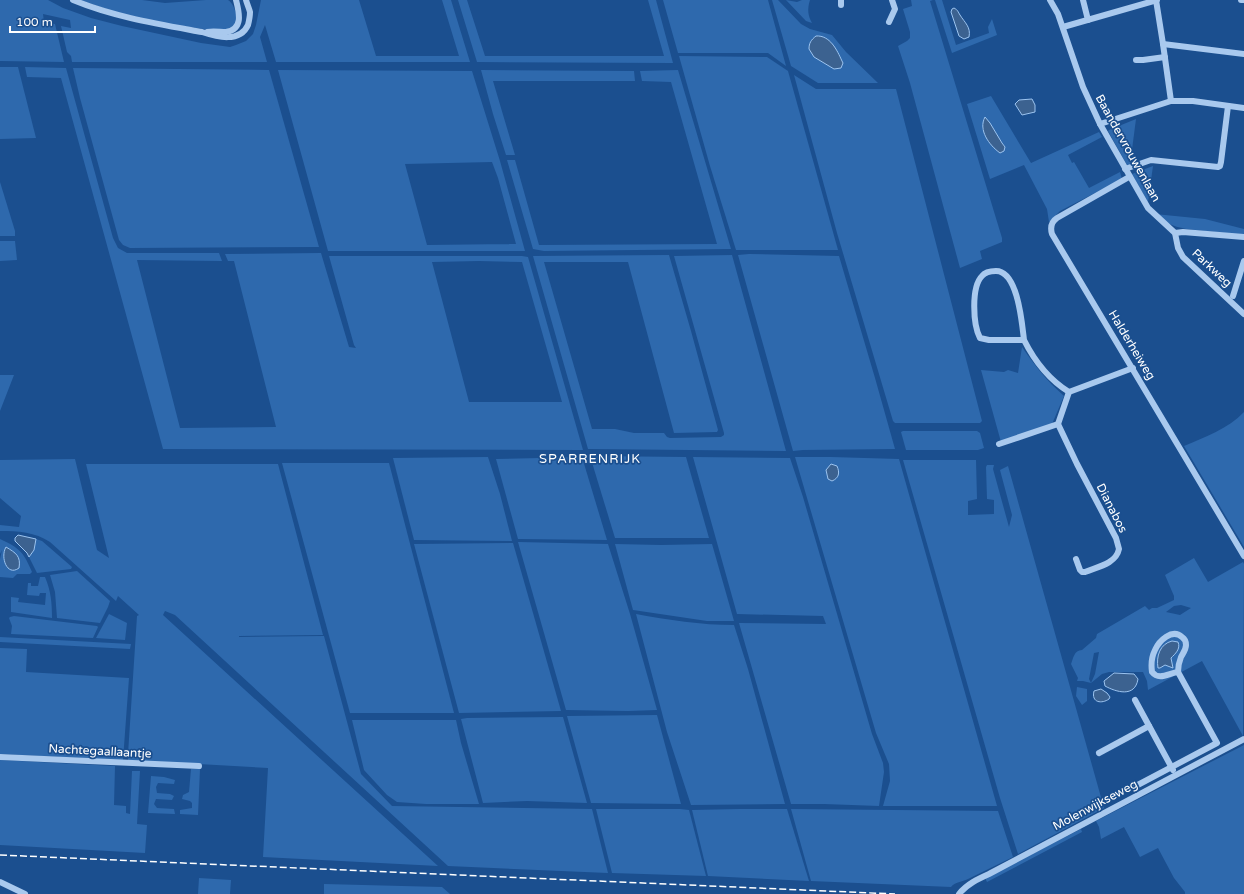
<svg xmlns="http://www.w3.org/2000/svg" width="1244" height="894" font-family="'Varela Round',sans-serif">
	<style>
		.green { fill: #2e69ad; fill-rule: evenodd }
		.water { fill: #3c6290; stroke: #9cc4f0 }
		.lines { fill: none; stroke-linecap: round; stroke-linejoin: round }
		.minor { stroke: #a9c9ee; stroke-width: 6 }
		.rail { stroke: #fff; stroke-width: 1.5; stroke-dasharray: 7 3; stroke-linecap: butt }
		.labels { text-anchor: middle; stroke-width: 3.5; stroke-linejoin: round; paint-order: stroke }
		.street-label { font-size: 12px; fill: #fff; stroke: #1b4f8f }
		.neighbourhood-label { font-size: 13px; letter-spacing: 1px; fill: #fff; stroke: #1b4f8f }
	</style>
	<rect width="100%" height="100%" fill="#1b4f8f"/>
	<!-- green -->
	<g class="green">
		<polygon points="0,0 48,0 63,8 91,18 122,26 201,43 230,47 236,45 246,41 253,34 256,25 261,0 359,0 376,56 459,56 442,0 451,0 470,62 276,62 265,25 260,37 267,62 72,62 71,56 67,52 61,26 71,28 70,20 43,14 44,22 55,24 64,62 0,61"/>
		<path d="M80,0H142L165,3L206,0H228C233,3 235,10 237,16C238,20 236,26 231,28C217,36 128,16 109,10C100,7 90,3 80,0Z"/>
		<polygon points="458,0 467,0 485,56 664,56 648,0 656,0 673,63 477,62"/>
		<polygon points="663,0 768,0 786,66 768,53 678,53"/>
		<polygon points="772,0 778,0 801,24 810,29 832,35 846,52 878,83 818,83 791,66"/>
		<path d="M786,0L797,2L802,0H810C807,9 808,16 812,23L806,21Z"/>
		<polygon points="911,0 933,0 930,1 1002,238 1002,242 980,251 982,259 960,268 910,83 898,46 907,41 910,38 910,32 903,9 912,6"/>
		<polygon points="935,0 942,0 956,45 989,33 988,27 992,19 997,35 952,53"/>
		<polygon points="679,56 767,57 788,71 838,250 736,250 710,166"/>
		<polygon points="0,67 18,67 36,138 0,139"/>
		<path d="M25,67L66,68L113,238L118,248L127,253H219L222,261L137,260L180,428L276,427L234,261H228L225,254L321,253L349,347L356,348L354,345L329,256H522L528,257L583,450L163,449L61,78L27,77ZM479,261L522,262L562,402H469L432,262Z"/>
		<polygon points="73,68 269,70 319,247 130,248 123,245 119,240 80,98"/>
		<path d="M278,70L472,71L500,161L525,251H328ZM492,162L498,178L516,244L427,245L405,164Z"/>
		<polygon points="481,70 634,71 635,81 493,81 515,155 506,155 493,114"/>
		<polygon points="678,70 731,249 544,251 533,249 507,160 515,160 539,245 717,244 671,82 642,81 640,71"/>
		<polygon points="794,75 816,89 896,89 982,421 980,423 895,423 893,421 837,233"/>
		<path d="M991,96L1031,163L1099,132L1102,137L1068,155L1072,163L1074,162L1089,188L1120,172L1122,179L1060,211L1049,222L1047,209L1024,165L990,179L967,104ZM982,127L996,134L1005,147L996,150L985,136Z"/>
		<polygon points="1136,119 1130,165 1127,165 1108,131 1109,130"/>
		<polygon points="1153,166 1148,202 1132,174"/>
		<polygon points="0,182 15,231 15,236 0,236"/>
		<path d="M1155,214L1205,219L1244,229V235L1186,229C1172,226 1165,223 1155,214Z"/>
		<polygon points="0,241 15,241 17,260 0,261"/>
		<polygon points="749,254 839,256 875,378 895,449 803,450 793,451 738,255"/>
		<polygon points="669,255 691,331 718,430 717,432 674,433 628,262 544,262 592,429 615,429 634,433 664,433 667,437 670,438 721,437 724,435 724,433 674,256 732,255 786,451 588,449 533,256"/>
		<path d="M1022,347C1036,367 1046,380 1064,396L1052,424L1001,442L981,370L1004,372L1008,370L1018,373Z"/>
		<polygon points="0,375 14,375 0,411 0,454"/>
		<path d="M1244,412V547L1184,446C1205,437 1228,429 1244,412Z"/>
		<polygon points="903,431 977,431 980,433 984,448 978,450 906,450 901,432"/>
		<polygon points="590,456 686,457 709,538 615,538"/>
		<polygon points="488,457 500,494 512,541 414,540 393,458"/>
		<polygon points="582,457 607,540 518,539 496,459"/>
		<polygon points="693,457 790,458 803,497 872,734 883,763 884,772 879,806 824,804 791,804 739,623 826,624 823,616 737,614"/>
		<polygon points="795,457 831,457 899,459 997,806 883,806 890,781 889,764 876,733"/>
		<path d="M75,459L97,550L109,558L86,464H278L323,635L239,636V637L324,636L361,774L392,806L592,809L608,873L448,866L175,615L165,611L163,615L438,866L263,857L268,768L128,760V754L137,616L139,615L118,596L116,601L50,542C35,532 18,531 0,531V525L19,527L21,516L0,498V460Z"/>
		<polygon points="903,460 976,460 977,499 968,501 968,515 994,514 994,500 987,499 986,467 987,465 994,465 993,469 1009,527 1012,515 1000,470 1008,466 1104,808 1018,854 1000,798"/>
		<polygon points="282,463 389,463 454,713 350,713"/>
		<path d="M0,539C20,548 24,553 32,572L30,574H17L13,578L0,577V555V559L2,550L0,554Z"/>
		<polygon points="36,539 42,541 72,567 71,569 37,573 29,557 34,550"/>
		<polygon points="518,542 608,544 630,614 657,710 628,711 566,710"/>
		<polygon points="513,543 561,711 459,713 414,544"/>
		<polygon points="615,544 661,545 712,544 734,621 707,621 633,610"/>
		<path d="M1194,558L1208,582L1243,562L1244,564L1243,736L1202,661L1148,690L1147,681L1143,672H1109L1102,674L1091,683L1083,681H1077L1078,678L1071,664C1073,659 1074,650 1082,650L1096,638L1097,634L1145,606L1149,610L1152,608H1157L1174,600V596L1165,575ZM1181,605L1191,608L1180,615L1166,612L1174,606ZM1099,652L1095,674L1091,683L1089,679L1094,653Z"/>
		<polygon points="77,571 110,601 108,607 100,623 57,618 55,592 50,575"/>
		<path d="M40,577H45C51,591 52,603 52,618L11,612V597L19,598L18,602L45,605L46,593H40L39,596L27,595L28,583H31V586H38Z"/>
		<polygon points="109,614 127,623 125,640 96,638"/>
		<path d="M636,614C668,620 701,625 734,625L748,669L785,804L691,805L667,732Z"/>
		<polygon points="14,616 97,626 98,627 93,638 11,634 12,626 9,618 10,617"/>
		<polygon points="0,637 131,644 130,649 0,642"/>
		<polygon points="0,648 27,649 26,672 129,678 123,760 0,754"/>
		<polygon points="1077,687 1087,689 1087,701 1082,705 1076,696"/>
		<polygon points="657,715 681,804 591,803 567,716"/>
		<polygon points="563,717 587,803 527,801 483,803 461,719 467,718"/>
		<polygon points="352,720 456,720 461,743 479,804 426,804 397,802 387,795 364,770"/>
		<polygon points="1244,745 1244,894 1185,894 1185,892 1174,878 1158,848 1140,857 1124,827 1101,839 1099,827 1096,821"/>
		<polygon points="0,760 115,766 114,805 126,806 126,813 130,814 132,771 140,771 137,824 147,825 145,853 0,845"/>
		<polygon points="191,769 200,769 198,815 180,814 180,810 192,808 192,803 190,801 182,799 183,795 189,792"/>
		<polygon points="151,776 164,777 175,780 174,784 158,783 156,787 157,793 170,794 174,796 172,800 156,799 154,804 157,808 174,809 175,814 148,813"/>
		<polygon points="596,809 680,809 689,810 706,876 612,873"/>
		<polygon points="739,809 787,809 809,881 708,876 692,810"/>
		<path d="M791,809L998,811L1013,857L968,879C962,882 955,882 951,887L811,881Z"/>
		<polygon points="1081,829 1082,832 987,882 985,878"/>
		<polygon points="199,878 231,880 230,894 198,894"/>
		<polygon points="324,884 442,887 450,894 324,894"/>
	</g>
	<!-- water -->
	<g class="water">
		<path d="M954,8C958,10 958,12 960,15C965,23 971,27 969,37L964,39L959,36L951,12L952,9Z"/>
		<path d="M816,36C830,35 837,50 842,61L843,63L841,68L834,69L814,57L809,49C809,43 811,40 816,36Z"/>
		<polygon points="1032,99 1035,105 1035,112 1022,115 1015,104 1019,100"/>
		<path d="M985,117L990,123L1002,143L1005,147L1004,151L1000,153C989,145 978,130 985,117Z"/>
		<path d="M831,464L837,466C840,473 839,478 832,481L828,479L826,470Z"/>
		<polygon points="18,535 36,539 34,550 29,557 27,553 15,541 15,538"/>
		<path d="M6,547C16,553 21,556 19,568C7,577 0,557 6,547Z"/>
		<path d="M1172,641L1178,642C1181,649 1175,654 1171,658L1173,668L1165,665L1160,668H1158C1156,656 1160,644 1172,641Z"/>
		<path d="M1114,673L1134,674L1138,679C1135,698 1116,692 1105,686L1104,681Z"/>
		<path d="M1101,689L1107,693L1110,697L1109,699C1102,704 1091,703 1094,691Z"/>
	</g>
	<g class="lines">
		<!-- minor -->
		<g class="minor">
			<path d="M73,0C114,17 158,24 202,32C217,37 240,43 248,25C249,21 250,17 250,12C249,8 247,4 246,0"/>
			<polyline points="1050,0 1058,14 1083,87 1100,124 1148,208 1175,233 1178,248 1183,257 1244,314"/>
			<polyline points="1083,0 1088,20"/>
			<polyline points="1156,0 1163,44 1171,101"/>
			<polyline points="1241,0 1244,0"/>
			<polyline points="841,5 841,0"/>
			<polyline points="889,22 895,9 892,0"/>
			<polyline points="1063,27 1157,0"/>
			<path d="M207,32C213,31 220,32 226,32C244,29 239,12 236,0"/>
			<polyline points="1163,44 1244,54"/>
			<polyline points="1136,60 1143,60 1165,57"/>
			<polyline points="1100,124 1171,101 1193,101 1244,108"/>
			<polyline points="1125,169 1151,160 1218,167 1220,166 1221,162 1228,106"/>
			<path d="M1129,177L1057,218C1051,222 1050,227 1052,234L1244,556"/>
			<polyline points="1175,233 1183,232 1244,237"/>
			<polyline points="1233,296 1244,261"/>
			<path d="M1024,340C1022,324 1018,271 996,271C991,271 985,272 982,276C971,287 973,325 980,338L989,340H1024C1035,362 1048,379 1069,392"/>
			<path d="M1058,424L1077,464L1116,538L1119,549C1116,564 1097,567 1085,572H1082L1080,570L1076,559"/>
			<polyline points="999,444 1058,424 1069,392 1133,368"/>
			<polyline points="1135,700 1173,770"/>
			<polyline points="1099,753 1149,726"/>
			<polyline points="0,757 199,766"/>
			<path d="M1132,788L1217,743L1178,672C1178,667 1179,662 1181,657C1183,653 1186,650 1186,645C1186,642 1185,639 1182,637C1172,628 1159,641 1155,650C1152,656 1151,665 1152,672C1159,681 1169,673 1178,672"/>
			<polyline points="0,882 25,894"/>
			<path d="M959,894C967,884 978,879 989,874L1244,739"/>
		</g>
		<!-- rail -->
		<polyline class="rail" points="0,855 895,894"/>
	</g>
	<g class="labels">
		<!-- street labels -->
		<g class="street-label">
			<text transform="translate(1128 148) rotate(61)" y="4">Baandervrouwenlaan</text>
			<text transform="translate(1212 268) rotate(43)" y="4">Parkweg</text>
			<text transform="translate(1132 345) rotate(59)" y="4">Halderheiweg</text>
			<text transform="translate(1112 508) rotate(63)" y="4">Dianabos</text>
			<text transform="translate(100 751) rotate(3)" y="4">Nachtegaallaantje</text>
			<text transform="translate(1095 805) rotate(-28)" y="4">Molenwijkseweg</text>
		</g>
		<!-- neighbourhood labels -->
		<g class="neighbourhood-label">
			<text x="590" y="463">SPARRENRIJK</text>
		</g>
	</g>
	<!-- scale -->
	<path d="M10 26v6h85v-6" fill="none" stroke="#ffffff" stroke-width="2"/>
	<text x="16" y="26" font-size="12" fill="#ffffff" stroke="#1b4f8f" stroke-width="3" paint-order="stroke">100 m</text>
</svg>
